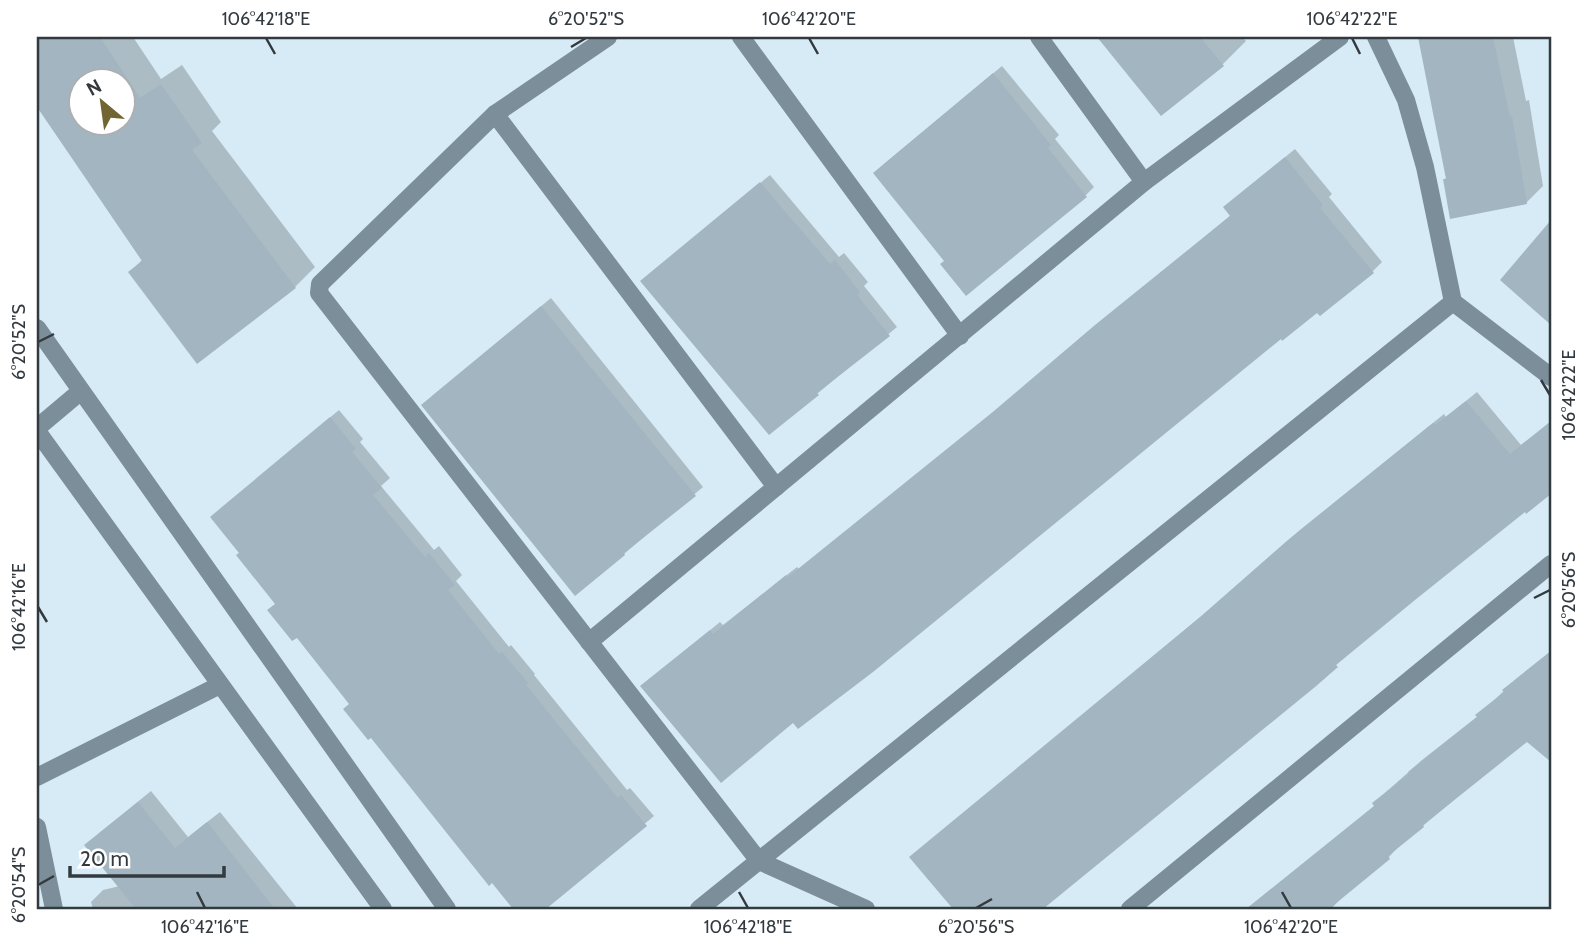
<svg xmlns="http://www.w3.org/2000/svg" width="1588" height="946" font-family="Cabin,sans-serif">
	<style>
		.shadow { fill: #0003; fill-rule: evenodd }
		.building { fill: #a2b5c0; fill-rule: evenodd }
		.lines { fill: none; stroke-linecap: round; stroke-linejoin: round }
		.minor { stroke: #7c8e99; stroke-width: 18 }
		.ticks { fill: none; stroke: #333a3f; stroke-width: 2.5 }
		.neatline { fill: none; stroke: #333a3f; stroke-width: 2.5 }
		.ticks-label { font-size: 18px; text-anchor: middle; fill: #333a3f }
	</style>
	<rect width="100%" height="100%" fill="#d7ebf6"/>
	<!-- shadow -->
	<g class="shadow">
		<path d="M37,37H133L161,79L182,65L221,122L212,131L315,267L295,287L130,272L143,259L37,104ZM80,80H122V122H80Z"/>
		<polygon points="1099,37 1242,37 1246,41 1222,65 1162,114"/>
		<polygon points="1419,37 1513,37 1526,101 1529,100 1543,186 1526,203 1444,180 1447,177"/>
		<polygon points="1002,66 1059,135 1055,139 1094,187 1086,195 946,261 884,164"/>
		<polygon points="1295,149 1332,194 1329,197 1382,262 1372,272 1281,336 793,721 642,686 720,622 723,625 797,567 799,569 1006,402 1231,215 1235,198"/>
		<polygon points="770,175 839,257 844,253 868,282 864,286 897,327 817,394 651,273"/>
		<polygon points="1551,222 1551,322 1502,280"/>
		<polygon points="551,298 703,487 624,554 432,396"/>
		<polygon points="1477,392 1521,445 1551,422 1551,488 1361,642 1313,686 1041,909 956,909 912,857 1211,608 1300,530 1444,414 1446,417"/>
		<polygon points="339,410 363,439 360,442 390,478 381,486 434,550 439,546 462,575 456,581 509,647 511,645 535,674 534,675 627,790 630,788 654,816 543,909 516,909 351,703 276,603 241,553 221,508"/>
		<polygon points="1551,651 1551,760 1527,739 1400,845 1389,857 1347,892 1331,909 1252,909 1264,895 1376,805 1386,792 1422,760 1478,716 1516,679"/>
		<polygon points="151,791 188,837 220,812 298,909 93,909 91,902 103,890 120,886 98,834"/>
	</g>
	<!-- building -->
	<g class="building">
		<path d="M37,37H100L140,98L161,84L202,143L192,150L296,288L197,364L128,272L142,261L37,107ZM80,80H122V122H80Z"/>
		<polygon points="1097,37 1200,37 1224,66 1161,116"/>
		<polygon points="1418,37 1493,37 1510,117 1512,116 1527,204 1450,219 1443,179 1446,179"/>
		<polygon points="993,73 1051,145 1048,148 1087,197 966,296 940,264 944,261 873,173"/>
		<polygon points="1285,157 1323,205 1320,208 1374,273 1320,316 1317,313 1282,341 1281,339 873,672 798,729 793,723 721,783 640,686 710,630 713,634 786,575 788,577 994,411 1095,325 1230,216 1223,207"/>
		<polygon points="760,182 830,264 835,260 860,292 857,295 890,336 817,393 819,395 769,435 640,281"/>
		<polygon points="1551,220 1551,325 1500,280"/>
		<polygon points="541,306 696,496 624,553 625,555 575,596 421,405"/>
		<polygon points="1466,401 1510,454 1551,421 1551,494 1526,514 1525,512 1415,600 1336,665 1338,667 1315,687 1043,909 953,909 909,857 1199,618 1288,540 1433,423 1435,425"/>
		<polygon points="330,417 356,449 352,452 382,488 373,495 425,557 429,553 455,585 448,590 499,654 502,652 528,683 526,685 618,798 621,795 647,826 546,909 513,909 492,883 489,886 371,738 368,740 343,709 349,704 297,638 292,641 267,610 275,604 236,555 239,553 210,517"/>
		<polygon points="1551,651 1551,762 1527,742 1423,825 1424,827 1388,856 1390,859 1329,909 1246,909 1374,806 1372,803 1410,773 1408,772 1477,717 1475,715 1504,692 1502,690"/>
		<polygon points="138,802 175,848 207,822 275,909 136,909 84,845"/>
	</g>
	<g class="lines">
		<!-- minor -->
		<g class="minor">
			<polyline points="608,37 495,114 320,284 319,293 759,861 866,909"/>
			<polyline points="741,37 960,336"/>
			<polyline points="1039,37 1144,182"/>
			<polyline points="1376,37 1406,100 1425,167 1453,302 1551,377"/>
			<polyline points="495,114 776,487"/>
			<polyline points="37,328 447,909"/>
			<polyline points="37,428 81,391"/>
			<polyline points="37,431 383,909"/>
			<polyline points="589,642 1144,182 1340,37"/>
			<polyline points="37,777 220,685"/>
			<polyline points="37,827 54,909"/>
			<polyline points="699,909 1453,302"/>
			<polyline points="1130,909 1551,564"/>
		</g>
	</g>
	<!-- ticks -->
	<path class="ticks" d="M266,38L275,54M809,38L818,54M1352,38L1360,54M571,47L586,38M38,342L54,334M1541,380L1550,395M1534,598L1550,590M38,607L47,622M38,885L54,876M197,892L205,908M739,892L748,908M1282,892L1291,908M976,908L992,899"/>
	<!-- border -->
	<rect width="1588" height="946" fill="none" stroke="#ffffff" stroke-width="77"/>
	<!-- north arrow -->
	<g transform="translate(102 102) rotate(331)"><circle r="33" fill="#ffffff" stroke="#adb0b2" stroke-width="2"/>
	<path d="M0-5L12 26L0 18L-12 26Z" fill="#716633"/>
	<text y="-10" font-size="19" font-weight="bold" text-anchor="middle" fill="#333a3f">N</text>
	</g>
	<!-- scale -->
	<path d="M70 866v10h154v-10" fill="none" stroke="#333a3f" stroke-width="3.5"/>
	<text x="80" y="866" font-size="21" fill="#333a3f" stroke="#ffffff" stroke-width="5" paint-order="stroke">20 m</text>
	<rect x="38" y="38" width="1512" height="870" class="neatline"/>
	<g class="ticks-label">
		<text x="266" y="25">106°42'18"E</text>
		<text x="586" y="25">6°20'52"S</text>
		<text x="809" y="25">106°42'20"E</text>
		<text x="1352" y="25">106°42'22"E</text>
		<text transform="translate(19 342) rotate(-90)" y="6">6°20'52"S</text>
		<text transform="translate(1569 395) rotate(-90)" y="6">106°42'22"E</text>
		<text transform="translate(1569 590) rotate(-90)" y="6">6°20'56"S</text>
		<text transform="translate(19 607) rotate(-90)" y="6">106°42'16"E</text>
		<text transform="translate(19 885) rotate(-90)" y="6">6°20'54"S</text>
		<text x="205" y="933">106°42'16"E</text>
		<text x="748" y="933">106°42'18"E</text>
		<text x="976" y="933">6°20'56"S</text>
		<text x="1291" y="933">106°42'20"E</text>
	</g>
</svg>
